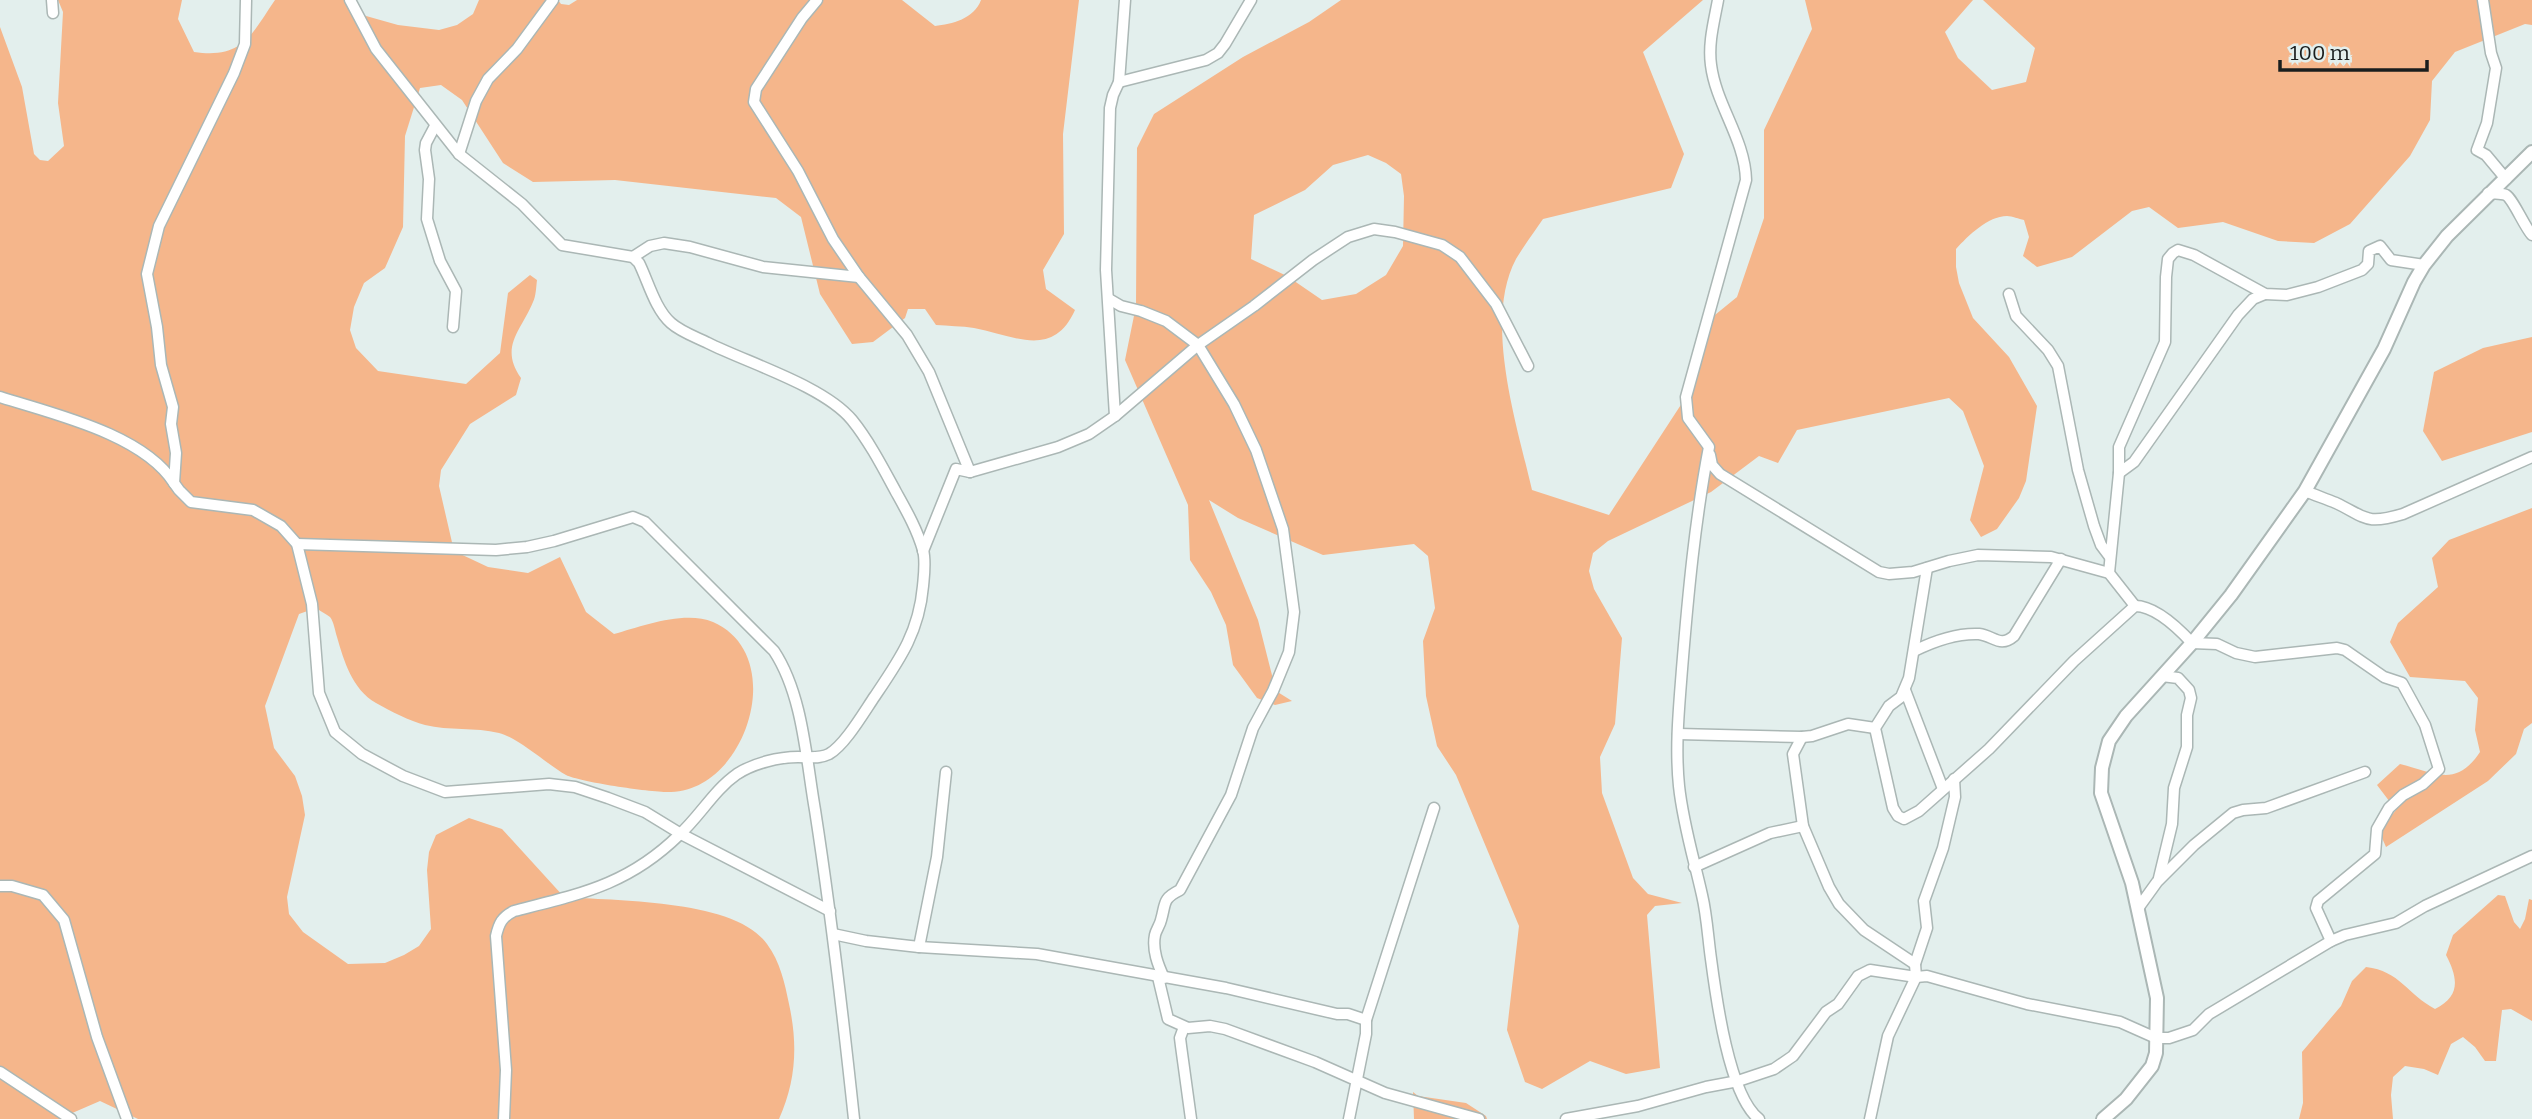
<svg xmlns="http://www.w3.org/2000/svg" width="2532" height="1119" font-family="Bitter,serif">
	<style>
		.green { fill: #f5b68b; fill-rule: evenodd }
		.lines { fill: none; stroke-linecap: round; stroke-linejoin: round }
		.minor-casing { stroke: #abb7b5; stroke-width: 13 }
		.major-casing { stroke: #abb7b5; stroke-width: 16 }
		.minor { stroke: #fff; stroke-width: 10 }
		.major { stroke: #fff; stroke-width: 12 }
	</style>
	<rect width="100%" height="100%" fill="#e3efed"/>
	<!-- green -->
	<g class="green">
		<path d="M58,0H182L178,19L194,52C243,59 251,35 275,0H346L359,14L398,25L439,30L457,25L473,14L479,0H558L561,4L569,5L577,0H902L935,26C952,24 974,19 981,0H1079L1063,134L1064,234L1043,270L1046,289L1075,310C1053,359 1015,336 974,328C962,326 948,326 936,325L925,309H908L905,318L873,342L852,344L820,294L801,217L776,198L615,180L533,182L503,163L462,100L441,85L420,88L405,136L403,227L385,268L364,283L354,307L350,330L356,348L378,371L466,384L500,353L508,293L530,275L537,280C536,288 536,296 533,302C521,331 499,347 521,378L516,395L470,424L441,470L439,486L454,551L488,567L528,573L560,557L586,612L614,634C642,626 685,610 713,622C789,655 747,790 671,792C654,793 580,782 566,775C548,765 517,737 499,733C475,727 449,731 425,725C410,721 390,711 376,703C352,689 344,661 337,637C335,631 334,622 330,617C326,614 320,611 316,608L299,614L265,706L274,748L295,776L302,796L305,815L287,897L289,914L303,932L348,964L385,963L404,955L419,946L431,929L427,870L429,852L436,835L469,818L502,829L564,897C615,901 736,899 767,944C780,961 785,984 789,1004C798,1045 796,1081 779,1119H138L100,1101L70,1114L65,1119H0V27L22,87L34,154L40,160L48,161L64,146L58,103L63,12Z"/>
		<path d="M1341,0H1703L1643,52L1684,154L1671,188L1543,219C1534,232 1524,246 1516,259C1483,321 1517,425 1532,490L1609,515L1686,397L1710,319L1737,297L1764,218V130L1812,29L1805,0H1973L1945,32L1958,58L1992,90L2026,82L2035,48L1983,0H2532V25L2525,24L2455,52L2432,81L2430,120L2410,156L2350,224L2314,243L2278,241L2223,222L2178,228L2149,207L2132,211L2072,257L2037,267L2023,256L2029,237L2024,220C2019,219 2012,216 2007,216C1988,216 1968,236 1956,249V267L1959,283L1973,318L2009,357L2037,406L2026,481L2019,498L1997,529L1981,537L1970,520L1984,466L1963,411L1949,398L1797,430L1778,463L1759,456L1711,492L1608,541L1593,553L1589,571L1594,589L1622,638L1615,724L1600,757L1602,793L1633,878L1648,894L1682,903L1655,906L1647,915L1660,1068L1626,1074L1590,1061L1542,1089L1525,1082L1507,1030L1519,926L1456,775L1437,746L1426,696L1423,641L1435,608L1428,556L1414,544L1323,555L1238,518L1209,500L1258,620L1276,691L1292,701L1275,705L1257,698L1233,665L1226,625L1211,592L1190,560L1188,505L1125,360L1136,306L1137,148L1154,114L1243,57L1309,22ZM1368,155L1386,163L1401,174L1404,196L1403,246L1386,275L1356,294L1322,300L1287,276L1251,259L1254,215L1305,190L1333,165Z"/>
		<polygon points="2532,337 2532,432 2442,461 2423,431 2434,372 2483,348"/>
		<path d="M2532,508V723L2524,729L2516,754L2488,781L2386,847L2379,831L2396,810L2377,785L2400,764C2436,773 2456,788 2480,752L2475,730L2478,698L2465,681L2410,677L2390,642L2398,623L2438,587L2432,558L2449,540Z"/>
		<path d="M2498,895L2505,896L2514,922L2520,929L2525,919L2529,899L2532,900V1021L2511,1009L2502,1010L2496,1061H2485L2475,1047L2463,1037L2451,1044L2438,1075L2424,1069L2405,1066L2393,1077L2391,1095L2393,1119H2299L2303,1103L2302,1052L2341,1006L2352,981L2366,967C2400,971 2407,994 2435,1009C2461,996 2458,978 2446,955L2453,935Z"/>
		<polygon points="1413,1092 1418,1096 1466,1103 1486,1116 1487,1119 1414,1119"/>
	</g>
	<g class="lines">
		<defs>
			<g id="minor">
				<polyline points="52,0 53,13"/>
				<polyline points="246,0 245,44 234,73 159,226 147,274 157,327 161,365 173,407 171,424 176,453 174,483 179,490 191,502 253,510 281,526 297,544 312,604 319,693 335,732 362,754 403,776 445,792 549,784 575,787 608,798 645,812 681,834 830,911"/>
				<path d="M350,0L376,49L459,154L522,204L562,245L633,257L639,263C648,281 655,309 671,323C681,332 696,337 708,343C748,363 824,386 852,420C869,441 883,468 896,492C906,510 917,529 923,550C926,561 924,575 923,586C919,632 900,659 875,696C864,712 845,745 829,754C819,759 809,757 798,757C779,757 754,763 737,774C714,790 700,816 679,835C628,885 580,894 514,911C502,917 499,923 496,936L506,1070L504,1119"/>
				<polyline points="817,0 802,18 756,89 754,102 798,171 833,239 859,277 907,335 929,372 970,472"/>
				<path d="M1718,0C1714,22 1708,43 1711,65C1716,105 1745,139 1746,180L1686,397L1688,418L1709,447C1695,520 1688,595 1682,669C1679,708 1675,747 1679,786C1683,824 1694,859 1702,895C1707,916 1708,938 1711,959C1716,997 1729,1096 1759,1119"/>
				<polyline points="2483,0 2491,53 2496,68 2487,123 2477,150 2486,155 2506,179"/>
				<polyline points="1119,82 1206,60 1218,53 1225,44 1251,0"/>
				<polyline points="435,126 426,143 425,150 429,179 427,219 440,261 456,291 453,327"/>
				<polyline points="459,154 476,101 488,79 517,49 553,0"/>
				<path d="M2488,193C2494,194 2501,193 2506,195C2513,199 2524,226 2532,235"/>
				<polyline points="633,257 650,246 664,243 690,247 763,267 859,277"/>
				<polyline points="2009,294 2016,316 2048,350 2058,366 2078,470 2094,526 2101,545 2110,557"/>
				<path d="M1109,299L1121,306L1141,311L1166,321L1198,345L1234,404L1256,450L1283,529L1294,612L1289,652L1273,691L1253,728L1231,795L1180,890C1162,899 1166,903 1161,920C1160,925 1156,930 1155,935C1152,950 1158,965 1164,978"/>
				<path d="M0,397C53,414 143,434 174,483"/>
				<polyline points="1115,416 1106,270 1110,108 1113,95 1119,82 1125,0"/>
				<polyline points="1710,455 1712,465 1720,474 1879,572 1889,574 1913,572 1949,561 1978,555 2051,557 2109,573 2135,606"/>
				<polyline points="2119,473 2134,462 2238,315 2253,299 2265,294"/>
				<path d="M2305,491C2315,495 2326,499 2336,503C2367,518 2366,525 2403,514L2532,457"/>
				<path d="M297,544L496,550L527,547L554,541L633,517L645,522L774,651C803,695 806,759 815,810C831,913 843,1016 854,1119"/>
				<polyline points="923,551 956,469 970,472 1058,447 1089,434 1115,416 1198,345 1254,306 1313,260 1348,237 1374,229 1395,232 1442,245 1460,257 1496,304 1528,366"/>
				<path d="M1927,568L1909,678L1901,697L1889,706L1875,728L1893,808L1898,816L1904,819L1919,811L1989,749L2074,661L2135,606C2155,606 2179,629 2192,643L2217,644L2236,653L2255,657L2337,648L2345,650L2384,677L2402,683L2425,725L2439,769L2423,784L2403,795L2389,808L2377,829L2375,854L2318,901L2316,908L2331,941"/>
				<polyline points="2109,573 2119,473 2119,447 2165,342 2166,277 2168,259 2173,253 2178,250 2194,255 2265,294 2287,295 2318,287 2362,270 2368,264 2369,251 2380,246 2391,260 2424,265"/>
				<path d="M1914,651C1934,641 1956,633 1979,634C1994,636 2000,648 2014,636L2061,559"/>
				<polyline points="1905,690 1943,789"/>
				<polyline points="1678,734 1802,737 1812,736 1848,724 1875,728"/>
				<polyline points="1802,737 1793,754 1803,826 1829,887 1839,904 1864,930 1915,964"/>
				<polyline points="1694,867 1770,833 1803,826"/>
				<polyline points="2159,878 2172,824 2174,788 2187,747 2187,715 2191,698 2189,690 2178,678 2162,676"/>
				<polyline points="0,886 12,886 43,895 64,920 97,1037 127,1119"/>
				<polyline points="2139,907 2157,882 2194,845 2233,813 2243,810 2266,808 2365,772"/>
				<polyline points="833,934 866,941 919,947 1037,954 1226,988 1337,1014 1348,1014 1366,1020"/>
				<polyline points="919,947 937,857 946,772"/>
				<polyline points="1158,977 1168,1019 1188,1028 1210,1026 1225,1029 1315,1062 1385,1093 1479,1119"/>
				<polyline points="1184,1027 1180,1038 1181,1046 1191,1119"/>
				<polyline points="0,1072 71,1119"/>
				<polyline points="1349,1119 1366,1034 1366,1020 1434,808"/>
				<polyline points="1566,1119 1638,1106 1706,1087 1738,1081 1774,1069 1793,1056 1826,1012 1838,1004 1858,976 1870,970 1916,977 1927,976 2027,1004 2120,1022 2156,1038 2169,1038 2193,1030 2209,1014 2331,941 2345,935 2396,923 2425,906 2532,856"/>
				<polyline points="1870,1119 1888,1036 1916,977 1915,964 1927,928 1924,901 1943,848 1955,797 1954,779"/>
			</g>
			<polyline id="major" points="2103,1119 2126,1099 2152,1066 2156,1053 2157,998 2132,883 2101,793 2102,768 2109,741 2126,716 2192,643 2231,595 2305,491 2384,349 2414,282 2424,265 2447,236 2532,152"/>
		</defs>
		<!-- minor casing -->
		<use href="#minor" class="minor-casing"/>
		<!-- major casing -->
		<use href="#major" class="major-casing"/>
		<!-- minor -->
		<use href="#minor" class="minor"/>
		<!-- major -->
		<use href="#major" class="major"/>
	</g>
	<!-- scale -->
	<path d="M2280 60v10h147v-10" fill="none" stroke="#1a1e1e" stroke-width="3.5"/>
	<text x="2290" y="60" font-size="21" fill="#1a1e1e" stroke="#e3efed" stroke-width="5" paint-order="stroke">100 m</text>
</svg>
